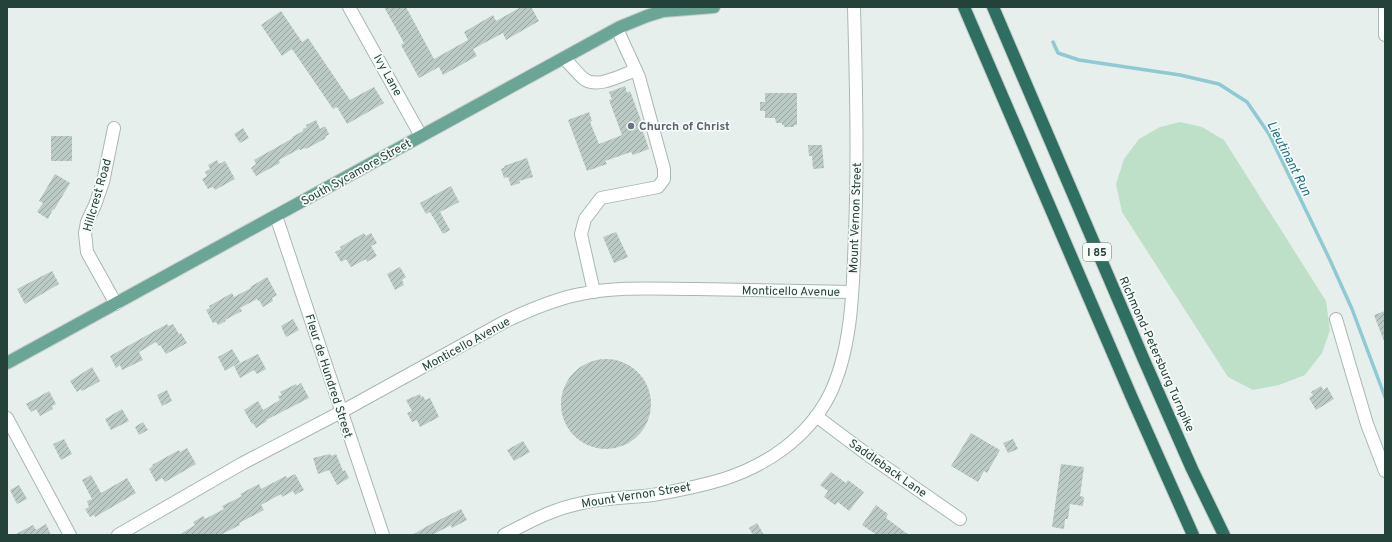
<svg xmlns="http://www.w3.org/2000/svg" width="1392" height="542" font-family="Overpass,sans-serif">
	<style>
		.garden { fill: #bfe0c8 }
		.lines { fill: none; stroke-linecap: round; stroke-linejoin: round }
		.stream { stroke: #8ec9d4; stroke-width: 3.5 }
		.building { fill: url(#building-hatch) }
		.minor-casing { stroke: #a8b8b2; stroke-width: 14 }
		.major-casing { stroke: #c2cac8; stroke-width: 14 }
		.highway-casing { stroke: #c2cac8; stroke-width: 14 }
		.minor { stroke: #fff; stroke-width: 12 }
		.major { stroke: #6aa596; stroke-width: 12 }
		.highway { stroke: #2f6f62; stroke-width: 12 }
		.worship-dot { fill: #6b7280; stroke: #f7fbf9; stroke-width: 1.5 }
		.labels { text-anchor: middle; stroke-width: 3.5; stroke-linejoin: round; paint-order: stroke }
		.shield { fill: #f7fbf9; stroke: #637a73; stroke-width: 1 }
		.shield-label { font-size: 11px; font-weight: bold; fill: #24423a }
		.street-label { font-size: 12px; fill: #24423a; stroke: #f7fbf9 }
		.worship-label { font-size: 12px; font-weight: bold; fill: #5b616d; stroke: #f7fbf9; text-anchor: start }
		.water-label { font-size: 13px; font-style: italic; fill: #1c6f80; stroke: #f7fbf9 }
	</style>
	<defs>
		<pattern id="building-hatch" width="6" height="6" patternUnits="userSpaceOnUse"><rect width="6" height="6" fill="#bbcac4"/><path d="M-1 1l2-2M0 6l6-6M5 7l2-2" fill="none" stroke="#98a6a0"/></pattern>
	</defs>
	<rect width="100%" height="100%" fill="#e6efeb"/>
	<!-- garden -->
	<polygon class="garden" points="1180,122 1202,127 1224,140 1326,301 1330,330 1322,353 1305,375 1279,385 1253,390 1228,377 1122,212 1116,184 1124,159 1139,139 1160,127"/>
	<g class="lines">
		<!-- stream -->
		<polyline class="stream" points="1053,42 1058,53 1079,60 1180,75 1219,84 1247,102 1269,134 1329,258 1352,309 1385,397"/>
	</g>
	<!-- building -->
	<g class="building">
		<polygon points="384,7 406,7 434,59 468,40 464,32 493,15 496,21 521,7 531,7 539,21 506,40 503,33 473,49 477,56 443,75 439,67 419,78 401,45 404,43"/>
		<polygon points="281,11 302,42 308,38 350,100 374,87 384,103 347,124 337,107 333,109 292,49 282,56 261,25"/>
		<polygon points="625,86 627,93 630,91 645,131 643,132 649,149 633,155 631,152 605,161 607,164 587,171 568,120 589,112 592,121 590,122 599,144 622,135 609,100 612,99 609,92"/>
		<polygon points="765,93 797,93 797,125 794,125 794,127 784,127 784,125 782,125 782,123 776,123 775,118 765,118 765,111 760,111 760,102 765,102"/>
		<polygon points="316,120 320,129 325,126 329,134 325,137 326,138 306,149 305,148 300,150 299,149 279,160 280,163 256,176 251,168 256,164 254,160 293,138 292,137 303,131 303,129 307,127 306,125"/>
		<polygon points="243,128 249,138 240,143 234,134"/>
		<rect x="51" y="136" width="21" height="25"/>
		<polygon points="808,145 822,145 824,168 813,169 812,156 809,156"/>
		<polygon points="527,158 533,177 519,181 520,183 511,186 508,177 504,178 501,169 505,167 504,166"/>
		<polygon points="217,160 219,164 225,161 235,179 215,190 213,187 208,189 202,179 207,176 205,172 210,169 208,165"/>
		<polygon points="55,174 70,183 54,210 53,209 48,219 37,212 43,203 39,201"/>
		<polygon points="451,186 459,202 440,212 450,230 443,234 430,212 426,214 420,203"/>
		<polygon points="616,232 628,257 614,263 603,237"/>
		<polygon points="364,233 366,236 371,233 377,243 371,246 377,256 367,262 366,259 351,267 346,259 341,262 335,252 341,249 340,247"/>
		<polygon points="400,267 406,277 402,280 404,285 395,290 387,274"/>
		<polygon points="52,271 59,284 25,304 17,289"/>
		<polygon points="267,277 277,295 272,298 273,301 263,307 259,300 258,301 257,299 240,308 242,311 225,320 226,321 218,325 216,322 213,323 206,310 210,308 209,306 232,293 234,297 251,288 250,287"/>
		<polygon points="1385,311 1385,341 1384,341 1374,315"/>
		<polygon points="293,319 299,330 286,337 281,326"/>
		<polygon points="167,324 168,326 173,324 179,334 181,333 187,343 166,354 160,345 159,346 156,342 139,352 143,360 122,370 120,365 116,368 110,356"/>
		<polygon points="232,349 240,362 225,371 218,357"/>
		<polygon points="258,354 266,369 257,374 254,370 240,378 234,366"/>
		<circle cx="606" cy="404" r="45"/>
		<polygon points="92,367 100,381 90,387 89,387 82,391 81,389 77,392 70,381"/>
		<polygon points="301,383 309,398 266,420 267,421 256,428 253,423 252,424 244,410 258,401 263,410 280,400 278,396 282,395 280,392 296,384 297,386"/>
		<polygon points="1321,386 1323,390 1327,387 1334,399 1316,410 1309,398 1313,395 1311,392"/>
		<polygon points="167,390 172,401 162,406 157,395"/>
		<polygon points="49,391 56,404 52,406 53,409 40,416 36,409 31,412 26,404"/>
		<polygon points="420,394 421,397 423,396 425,400 430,398 439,417 420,427 417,420 412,422 407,413 412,411 406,400"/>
		<polygon points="122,409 129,421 111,430 105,419"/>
		<polygon points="143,422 148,430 139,435 135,427"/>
		<polygon points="971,433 1000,450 987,473 984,471 978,482 951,466"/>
		<polygon points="64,439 72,454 61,460 53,444"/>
		<polygon points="1013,439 1018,449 1008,453 1003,443"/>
		<polygon points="523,441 530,452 514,461 507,450"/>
		<polygon points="187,448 196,464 165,482 162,478 156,482 149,469 153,466 152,465 179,450 180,452"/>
		<polygon points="330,454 331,456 336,454 343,471 345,470 349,478 337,485 329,470 318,474 313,458"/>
		<polygon points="1061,464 1084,467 1080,496 1084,497 1083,506 1070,504 1068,519 1065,519 1064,529 1052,527"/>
		<polygon points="831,472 846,483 848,480 864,492 849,511 838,502 835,505 824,497 828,491 820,485"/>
		<polygon points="295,474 304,490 295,495 293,491 282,497 281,494 261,505 264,510 239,523 240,525 220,535 179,535 195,525 193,522 203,516 205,519 224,509 222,506 242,496 240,494 259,484 261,489 286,476 287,478"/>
		<polygon points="91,475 101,493 127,478 136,493 95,517 94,515 90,517 85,509 89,507 87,501 92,499 82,480"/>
		<polygon points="19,485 27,499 17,504 10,490"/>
		<polygon points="876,505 888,514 886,518 909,535 877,535 862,525"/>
		<polygon points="461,509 467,520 452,528 451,525 432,535 412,535 431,524"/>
		<polygon points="757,523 764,535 753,535 749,528"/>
		<polygon points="46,524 51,535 14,535 33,525 36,530"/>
	</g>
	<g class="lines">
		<defs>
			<g id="minor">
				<polyline points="349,7 421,136"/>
				<polyline points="1385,7 1385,35"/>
				<path d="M564,58C571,65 577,73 584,79C597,89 622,75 636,70"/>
				<polyline points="114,128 103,182 95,205 87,222 85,233 87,252 116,304"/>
				<polyline points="276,216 383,535"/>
				<polyline points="594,292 581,234 585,219 601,198 658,187 664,179 664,169 639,77 617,29"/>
				<polyline points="1336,319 1367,424 1385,471"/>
				<polyline points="816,416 868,455 960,519"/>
				<polyline points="7,418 70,535"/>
				<path d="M118,535L243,463L341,412L504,322C529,310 554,299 581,294C619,286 658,289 697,289C748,290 800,291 852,292"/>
				<path d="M504,535C525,524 547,512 570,506C597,498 625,498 653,495C676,491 701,486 724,479C767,465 807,438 829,396C853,348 853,285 855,232C858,157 856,82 854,7"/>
			</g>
			<polyline id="major" points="7,363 620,27 647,16 663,11 714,7"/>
			<g id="highway">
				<polyline points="964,7 1132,398 1193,535"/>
				<polyline points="993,7 1144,360 1192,469 1224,535"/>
			</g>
		</defs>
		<!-- minor casing -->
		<use href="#minor" class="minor-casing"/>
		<!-- major casing -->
		<use href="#major" class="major-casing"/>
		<!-- highway casing -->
		<use href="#highway" class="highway-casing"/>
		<!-- minor -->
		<use href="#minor" class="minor"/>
		<!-- major -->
		<use href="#major" class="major"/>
		<!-- highway -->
		<use href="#highway" class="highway"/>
	</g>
	<!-- markers -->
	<circle class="worship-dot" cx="631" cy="126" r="4"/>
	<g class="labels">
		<!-- shield labels -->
		<rect class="shield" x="1083" y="243" width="28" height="18" rx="3"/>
		<g class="shield-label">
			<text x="1097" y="256">I 85</text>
		</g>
		<!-- street labels -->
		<g class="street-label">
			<text transform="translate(388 75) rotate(61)" y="4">Ivy Lane</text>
			<text transform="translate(356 172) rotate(-29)" y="4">South Sycamore Street</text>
			<text transform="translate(97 195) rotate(-74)" y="4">Hillcrest Road</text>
			<text transform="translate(855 218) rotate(-88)" y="4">Mount Vernon Street</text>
			<text transform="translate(791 291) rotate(1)" y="4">Monticello Avenue</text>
			<text transform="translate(466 344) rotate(-29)" y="4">Monticello Avenue</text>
			<text transform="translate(1157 354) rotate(66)" y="4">Richmond-Petersburg Turnpike</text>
			<text transform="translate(329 376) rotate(72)" y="4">Fleur de Hundred Street</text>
			<text transform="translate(888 468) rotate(35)" y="4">Saddleback Lane</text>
			<text transform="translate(636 495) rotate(-9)" y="4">Mount Vernon Street</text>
		</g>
		<!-- worship labels -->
		<g class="worship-label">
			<text x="639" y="130">Church of Christ</text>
		</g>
		<!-- water labels -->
		<g class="water-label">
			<text transform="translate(1290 158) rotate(63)" y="5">Lieutinant Run</text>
		</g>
	</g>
	<!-- border -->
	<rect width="1392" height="542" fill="none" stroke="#24423a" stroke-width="16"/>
</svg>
